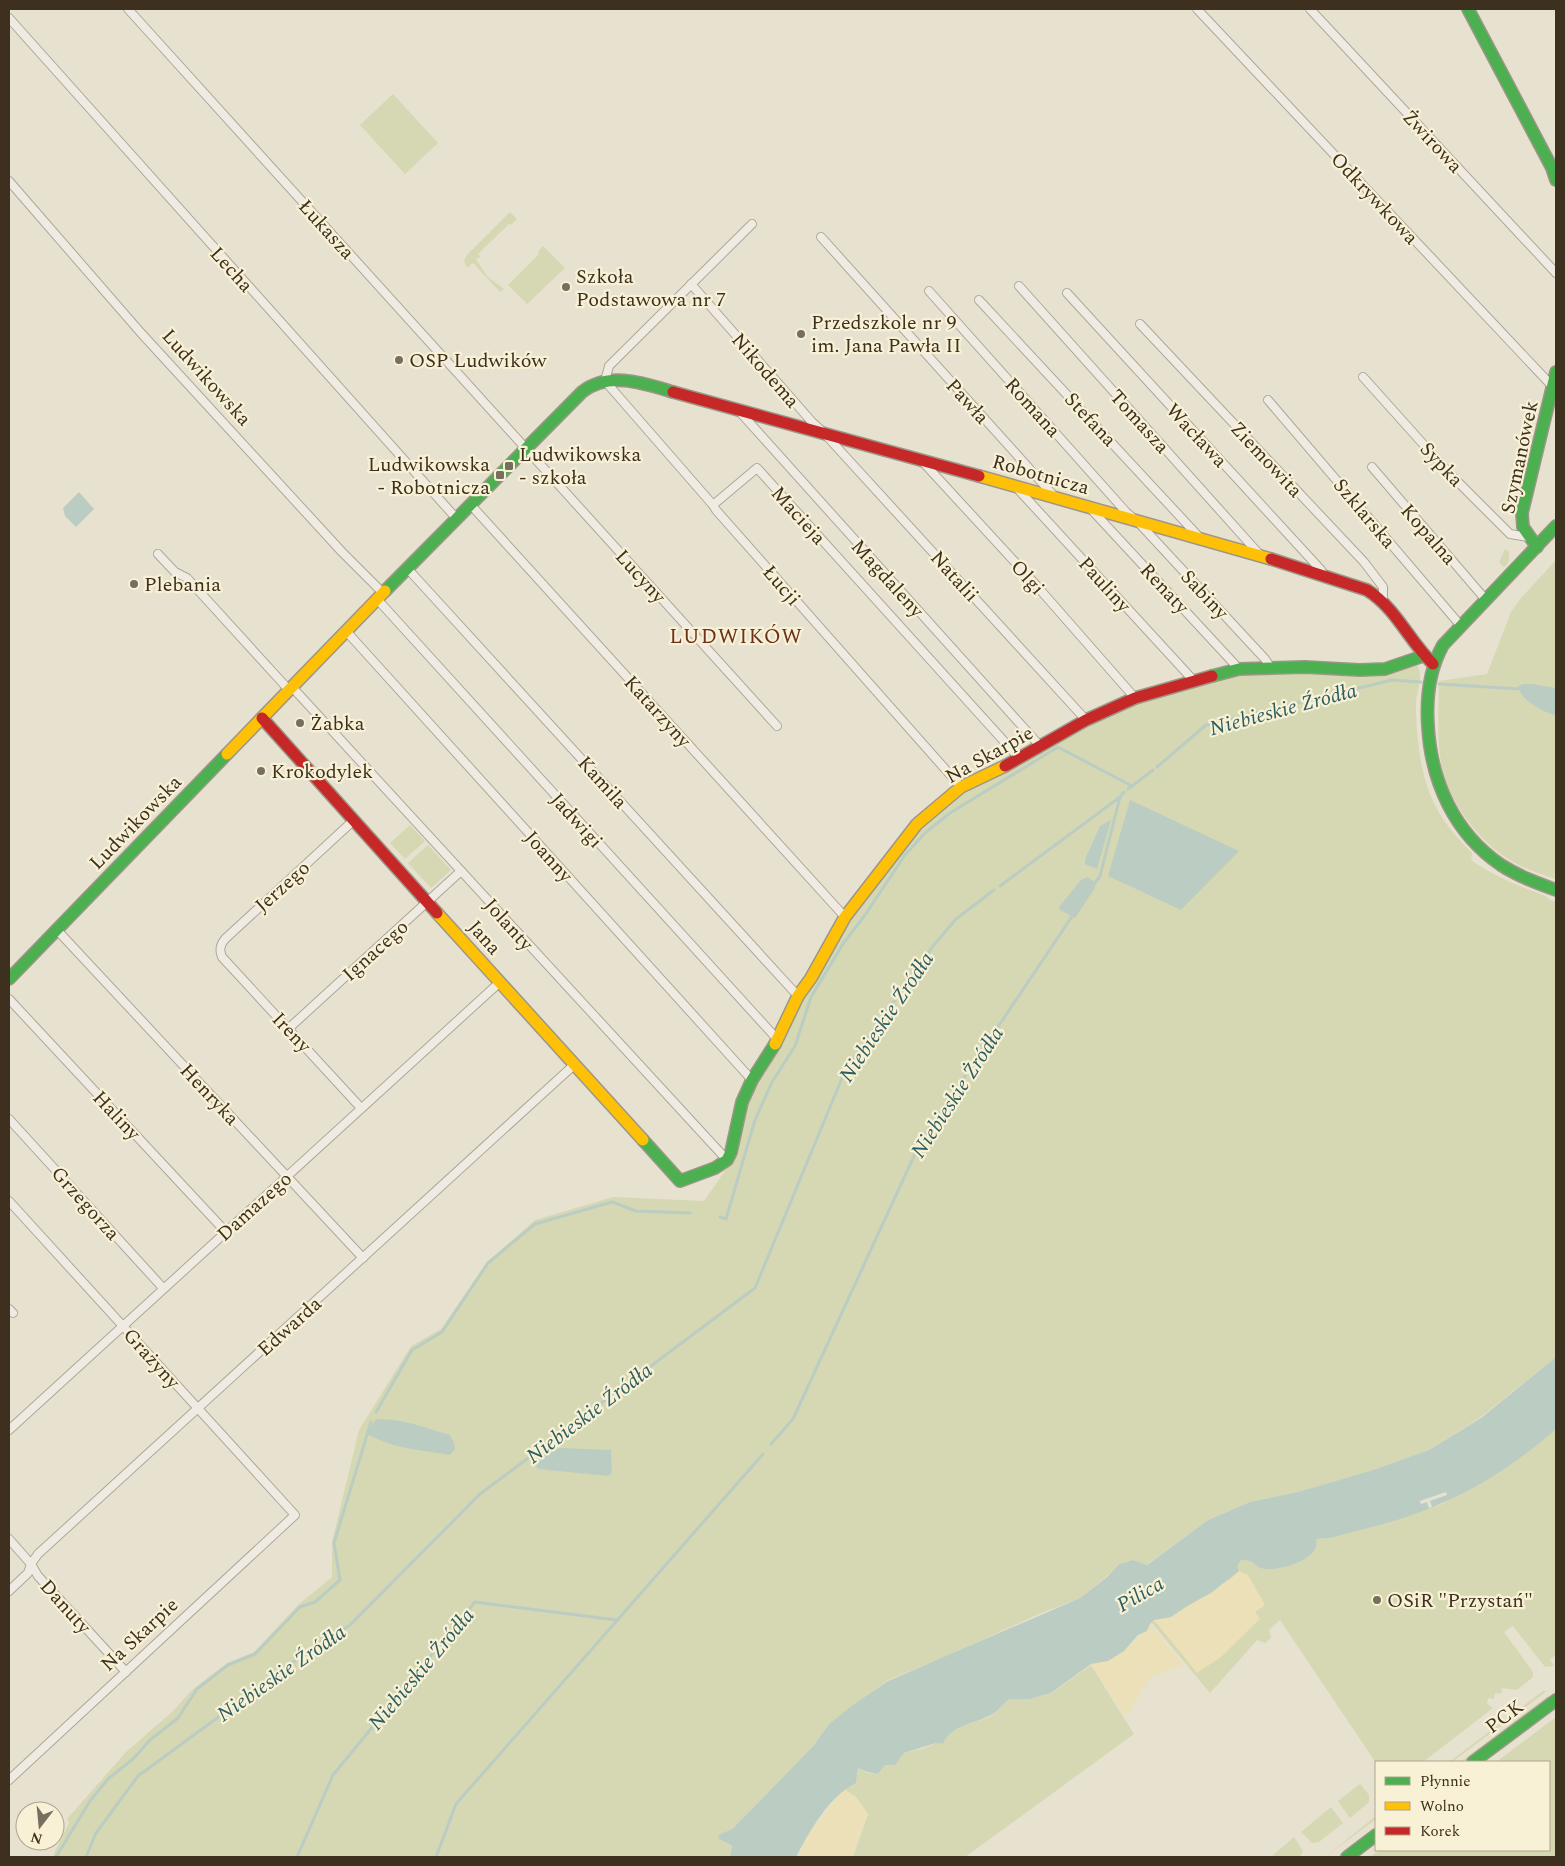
<svg xmlns="http://www.w3.org/2000/svg" width="1565" height="1866" font-family="Spectral,serif">
	<style>
		.green { fill: #d5d8b2 }
		.sand { fill: #ebe0b7 }
		.water { fill: #bbcdc3 }
		.pier { fill: #e7e2d0 }
		.lines { fill: none; stroke-linecap: round; stroke-linejoin: round }
		.stream { stroke: #bbcdc3; stroke-width: 3 }
		.street-casing { stroke: #ada798; stroke-width: 10 }
		.fast-casing { stroke: #9c9688; stroke-width: 14 }
		.slow-casing { stroke: #9c9688; stroke-width: 14 }
		.jam-casing { stroke: #9c9688; stroke-width: 14 }
		.street { stroke: #efebe2; stroke-width: 8 }
		.fast { stroke: #4caf50; stroke-width: 11 }
		.slow { stroke: #ffc107; stroke-width: 11 }
		.jam { stroke: #c62828; stroke-width: 11 }
		.poi-dot { fill: #786e5d; stroke: #f8f1d6; stroke-width: 2 }
		.labels { text-anchor: middle; stroke-width: 4.5; stroke-linejoin: round; paint-order: stroke }
		.street-label { font-size: 20px; fill: #3d301f; stroke: #f8f1d6 }
		.poi-label { font-size: 20px; fill: #3d301f; stroke: #f8f1d6; text-anchor: start }
		.neighbourhood-label { font-size: 21px; letter-spacing: 1px; fill: #6d321b; stroke: #f8f1d6 }
		.water-label { font-size: 21px; font-style: italic; fill: #2d5d5e; stroke: #f8f1d6 }
	</style>
	<rect width="100%" height="100%" fill="#e7e2d0"/>
	<!-- green -->
	<g class="green">
		<polygon points="393,94 438,143 405,174 360,125"/>
		<polygon points="510,212 517,219 511,225 509,224 478,254 481,257 476,259 487,276 504,289 500,292 473,263 467,268 464,261 467,255"/>
		<polygon points="543,246 565,268 527,304 508,285 539,254 538,252"/>
		<polygon points="1505,549 1509,552 1509,561 1506,566 1503,567 1499,562"/>
		<path d="M1556,560V879C1541,874 1524,869 1510,860C1480,842 1453,807 1443,773C1436,744 1439,711 1439,681L1487,674L1511,612L1521,598Z"/>
		<path d="M1414,664L1417,665C1424,675 1417,691 1416,703C1416,733 1420,777 1435,805C1444,823 1458,839 1472,853L1471,860C1486,871 1509,882 1527,889C1537,893 1544,894 1552,901H1556V1357L1481,1417L1429,1450L1373,1470L1298,1492L1250,1502L1208,1520L1146,1565L1133,1560L1119,1564L1107,1576L1080,1598L1039,1614L951,1654L888,1680L829,1724L814,1745L754,1807L732,1829L718,1835L719,1839L732,1846L730,1857H53L55,1851L69,1823L67,1819L126,1752L172,1712L193,1689L227,1663L254,1652L298,1605L332,1577V1542L359,1430L411,1346L441,1329L487,1262L535,1220L613,1197L704,1201L731,1162L744,1103L802,996L851,916L932,815L967,791L1044,750L1089,722L1139,700L1240,672Z"/>
		<polygon points="410,825 425,841 405,859 390,843"/>
		<polygon points="428,845 451,870 431,888 408,863"/>
		<polygon points="1556,1429 1556,1655 1550,1660 1554,1666 1545,1667 1513,1626 1504,1632 1533,1672 1533,1677 1517,1690 1502,1688 1501,1694 1495,1693 1494,1699 1488,1698 1487,1704 1493,1708 1423,1762 1376,1763 1280,1620 1269,1630 1271,1638 1265,1643 1257,1640 1210,1693 1151,1622 1211,1593 1228,1581 1240,1560 1248,1560 1264,1569 1316,1539 1330,1538 1440,1505 1482,1482 1514,1462"/>
		<path d="M1091,1665L1134,1734L965,1857H853L868,1814L856,1797L844,1789L856,1783L858,1768L867,1773L878,1774L885,1765H895L903,1753L922,1749L936,1743L943,1744C951,1725 974,1724 991,1716C997,1712 1003,1704 1009,1699H1030L1052,1693Z"/>
		<polygon points="1543,1691 1547,1691 1452,1762 1449,1762"/>
		<polygon points="1549,1695 1548,1698 1463,1762 1460,1762"/>
		<polygon points="1556,1717 1556,1857 1370,1857 1380,1850 1549,1850 1549,1762 1496,1762"/>
		<polygon points="1360,1784 1369,1795 1369,1802 1350,1818 1338,1801"/>
		<polygon points="1331,1807 1343,1823 1319,1842 1312,1843 1301,1832"/>
		<polygon points="1376,1816 1376,1819 1325,1857"/>
		<polygon points="1294,1837 1303,1851 1300,1857 1271,1857"/>
	</g>
	<!-- sand -->
	<g class="sand">
		<polygon points="1239,1571 1248,1575 1265,1605 1255,1612 1260,1619 1221,1657 1197,1673 1154,1620 1171,1617 1228,1581"/>
		<path d="M1150,1624L1183,1665L1150,1677L1126,1718L1091,1664C1106,1661 1120,1655 1132,1643C1138,1638 1139,1634 1147,1631Z"/>
		<polygon points="844,1789 856,1797 868,1814 852,1857 797,1857 814,1826"/>
	</g>
	<!-- water -->
	<g class="water">
		<polygon points="79,492 94,509 76,527 65,516 63,508"/>
		<path d="M1523,684H1532L1556,688V716C1541,710 1523,703 1518,686Z"/>
		<polygon points="1130,800 1239,851 1181,910 1108,876"/>
		<polygon points="1111,820 1097,869 1085,864 1085,859 1100,826"/>
		<polygon points="1087,877 1095,882 1095,888 1075,918 1060,910 1059,907 1081,880"/>
		<path d="M1556,1357V1429C1522,1459 1482,1486 1440,1504C1405,1520 1367,1528 1330,1538L1316,1539C1322,1559 1280,1571 1265,1569C1256,1568 1254,1559 1241,1560L1237,1566L1239,1571L1211,1593L1185,1607L1171,1617L1154,1620L1150,1624L1147,1631L1138,1635L1124,1651L1108,1661L1091,1664L1051,1693L1030,1699H1009C1003,1704 997,1712 991,1715C974,1724 951,1725 943,1744L936,1743L904,1753L895,1765H885L878,1774L867,1772L858,1768L856,1783C829,1796 810,1831 796,1857H730L732,1846L719,1839L718,1835L732,1829L754,1807L814,1745L829,1724L853,1705L888,1681L1080,1598L1107,1577L1119,1564L1133,1560L1147,1565L1208,1520L1250,1502L1298,1492L1373,1470L1429,1450L1481,1418Z"/>
		<path d="M376,1419C401,1418 426,1428 450,1435L454,1443L455,1449L450,1455C419,1449 396,1450 367,1434Z"/>
		<polygon points="560,1448 611,1450 612,1473 608,1476 538,1469 536,1466 547,1452"/>
	</g>
	<!-- pier -->
	<polygon class="pier" points="1446,1492 1447,1495 1430,1501 1432,1507 1429,1508 1427,1502 1421,1504 1420,1501"/>
	<g class="lines">
		<!-- stream -->
		<g class="stream">
			<polyline points="1439,684 1521,689"/>
			<polyline points="1157,767 1206,725 1392,680 1421,682"/>
			<polyline points="1128,789 1153,770"/>
			<polyline points="1000,886 1120,797 1124,792"/>
			<polyline points="1092,887 1100,876 1120,797"/>
			<polyline points="720,1217 726,1219 755,1120 772,1082 795,1046 811,997 843,944 865,915 905,855 925,833 950,813 1058,747 1132,786"/>
			<polyline points="376,1412 412,1350 442,1332 488,1263 535,1224 612,1202 636,1211 690,1213"/>
			<polyline points="771,1444 793,1419 920,1143 1073,915"/>
			<polyline points="56,1857 90,1801 108,1779 133,1759 150,1740 178,1718 197,1689 228,1665 255,1654 300,1607 315,1602 340,1580 334,1543 371,1422"/>
			<polyline points="86,1857 96,1833 138,1776 326,1638 349,1626 480,1494 755,1288 845,1071 933,946 956,919 994,890"/>
			<polyline points="297,1857 333,1775 475,1602 617,1620"/>
			<polyline points="436,1857 456,1804 763,1454"/>
		</g>
		<defs>
			<g id="street">
				<polyline points="128,9 777,726"/>
				<polyline points="1197,9 1553,387"/>
				<polyline points="1310,9 1556,273"/>
				<polyline points="9,18 456,518"/>
				<polyline points="9,181 141,333 342,552 383,593"/>
				<polyline points="752,224 618,357 609,366 605,381 713,505 716,510 961,787"/>
				<polyline points="821,237 1054,496"/>
				<polyline points="691,284 812,422 823,432 1086,720"/>
				<polyline points="1019,286 1260,555"/>
				<polyline points="929,291 1126,512 1138,522 1265,659 1271,668"/>
				<polyline points="1067,293 1321,570 1325,577"/>
				<polyline points="979,300 1200,538"/>
				<polyline points="1140,324 1364,562 1383,587 1383,600"/>
				<polyline points="1363,377 1450,474 1510,534 1528,537"/>
				<polyline points="1268,400 1461,626"/>
				<polyline points="739,411 1041,747"/>
				<polyline points="922,461 1036,585 1135,698"/>
				<polyline points="1372,467 1486,600"/>
				<polyline points="1016,487 1194,681"/>
				<polyline points="470,504 845,917"/>
				<polyline points="713,505 757,468 1020,759"/>
				<polyline points="1091,509 1239,669"/>
				<polyline points="158,554 175,572 187,578 289,690"/>
				<polyline points="407,568 798,996"/>
				<polyline points="377,599 778,1040"/>
				<polyline points="346,631 752,1080"/>
				<polyline points="292,687 727,1160"/>
				<path d="M354,820L225,939C220,945 219,950 222,957L361,1108"/>
				<polyline points="57,930 363,1258"/>
				<polyline points="9,999 225,1231"/>
				<polyline points="288,1029 461,871"/>
				<polyline points="9,1119 163,1288"/>
				<polyline points="9,1201 295,1515 9,1780"/>
				<polyline points="9,1309 13,1313"/>
				<polyline points="9,1430 500,982"/>
				<polyline points="9,1539 31,1564 38,1576 126,1672"/>
				<polyline points="9,1591 28,1573 31,1564 38,1554 575,1064"/>
			</g>
			<g id="fast">
				<polyline points="1468,9 1552,168 1556,180"/>
				<path d="M1556,526L1443,645C1429,670 1426,697 1428,726C1431,781 1454,833 1501,865C1518,876 1537,883 1556,890"/>
				<polyline points="1537,547 1523,527 1522,513 1556,372"/>
				<path d="M385,591L582,392C609,371 643,383 673,392"/>
				<polyline points="1212,676 1239,669 1305,667 1360,670 1385,669 1423,656"/>
				<polyline points="9,979 227,754"/>
				<polyline points="643,1140 680,1181 715,1168 727,1160 731,1152 742,1102 752,1080 775,1044"/>
				<polyline points="1473,1762 1556,1700"/>
				<polyline points="1347,1857 1376,1835"/>
			</g>
			<g id="slow">
				<polyline points="979,476 1271,559"/>
				<polyline points="227,754 385,591"/>
				<polyline points="437,913 643,1140"/>
				<polyline points="775,1044 798,996 811,978 845,917 917,824 961,787 1005,766"/>
			</g>
			<g id="jam">
				<polyline points="673,392 979,476"/>
				<path d="M1271,559L1367,590C1396,608 1409,641 1433,664"/>
				<polyline points="262,718 437,913"/>
				<polyline points="1005,766 1086,720 1135,698 1212,676"/>
			</g>
		</defs>
		<!-- street casing -->
		<use href="#street" class="street-casing"/>
		<!-- fast casing -->
		<use href="#fast" class="fast-casing"/>
		<!-- slow casing -->
		<use href="#slow" class="slow-casing"/>
		<!-- jam casing -->
		<use href="#jam" class="jam-casing"/>
		<!-- street -->
		<use href="#street" class="street"/>
		<!-- fast -->
		<use href="#fast" class="fast"/>
		<!-- slow -->
		<use href="#slow" class="slow"/>
		<!-- jam -->
		<use href="#jam" class="jam"/>
	</g>
	<!-- markers -->
	<g class="poi-dot">
		<circle cx="566" cy="287" r="5"/>
		<circle cx="801" cy="334" r="5"/>
		<circle cx="399" cy="360" r="5"/>
		<rect x="504" y="461" width="10" height="10" rx="2.5"/>
		<rect x="495" y="470" width="10" height="10" rx="2.5"/>
		<circle cx="134" cy="584" r="5"/>
		<circle cx="300" cy="723" r="5"/>
		<circle cx="261" cy="771" r="5"/>
		<circle cx="1377" cy="1600" r="5"/>
	</g>
	<g class="labels">
		<!-- street labels -->
		<g class="street-label">
			<text transform="translate(1433 141) rotate(47)" y="7">Żwirowa</text>
			<text transform="translate(1375 198) rotate(47)" y="7">Odkrywkowa</text>
			<text transform="translate(327 229) rotate(48)" y="7">Łukasza</text>
			<text transform="translate(232 269) rotate(48)" y="7">Lecha</text>
			<text transform="translate(766 370) rotate(49)" y="7">Nikodema</text>
			<text transform="translate(207 377) rotate(48)" y="7">Ludwikowska</text>
			<text transform="translate(968 401) rotate(48)" y="7">Pawła</text>
			<text transform="translate(1033 407) rotate(48)" y="7">Romana</text>
			<text transform="translate(1091 419) rotate(47)" y="7">Stefana</text>
			<text transform="translate(1140 421) rotate(48)" y="7">Tomasza</text>
			<text transform="translate(1197 435) rotate(47)" y="7">Wacława</text>
			<text transform="translate(1519 457) rotate(-78)" y="7">Szymanówek</text>
			<text transform="translate(1267 459) rotate(47)" y="7">Ziemowita</text>
			<text transform="translate(1442 464) rotate(47)" y="7">Sypka</text>
			<text transform="translate(1041 474) rotate(16)" y="7">Robotnicza</text>
			<text transform="translate(1365 513) rotate(50)" y="7">Szklarska</text>
			<text transform="translate(799 515) rotate(48)" y="7">Macieja</text>
			<text transform="translate(1429 534) rotate(49)" y="7">Kopalna</text>
			<text transform="translate(641 576) rotate(48)" y="7">Lucyny</text>
			<text transform="translate(955 576) rotate(48)" y="7">Natalii</text>
			<text transform="translate(1028 577) rotate(48)" y="7">Olgi</text>
			<text transform="translate(888 578) rotate(48)" y="7">Magdaleny</text>
			<text transform="translate(1105 584) rotate(48)" y="7">Pauliny</text>
			<text transform="translate(782 585) rotate(49)" y="7">Łucji</text>
			<text transform="translate(1165 588) rotate(47)" y="7">Renaty</text>
			<text transform="translate(1205 594) rotate(47)" y="7">Sabiny</text>
			<text transform="translate(658 711) rotate(48)" y="7">Katarzyny</text>
			<text transform="translate(989 754) rotate(-29)" y="7">Na Skarpie</text>
			<text transform="translate(603 782) rotate(48)" y="7">Kamila</text>
			<text transform="translate(577 820) rotate(48)" y="7">Jadwigi</text>
			<text transform="translate(135 822) rotate(-46)" y="7">Ludwikowska</text>
			<text transform="translate(549 856) rotate(48)" y="7">Joanny</text>
			<text transform="translate(282 886) rotate(-42)" y="7">Jerzego</text>
			<text transform="translate(509 924) rotate(48)" y="7">Jolanty</text>
			<text transform="translate(485 937) rotate(48)" y="7">Jana</text>
			<text transform="translate(375 950) rotate(-42)" y="7">Ignacego</text>
			<text transform="translate(292 1032) rotate(47)" y="7">Ireny</text>
			<text transform="translate(210 1094) rotate(47)" y="7">Henryka</text>
			<text transform="translate(117 1115) rotate(47)" y="7">Haliny</text>
			<text transform="translate(86 1203) rotate(48)" y="7">Grzegorza</text>
			<text transform="translate(254 1206) rotate(-42)" y="7">Damazego</text>
			<text transform="translate(289 1326) rotate(-42)" y="7">Edwarda</text>
			<text transform="translate(152 1358) rotate(48)" y="7">Grażyny</text>
			<text transform="translate(66 1606) rotate(48)" y="7">Danuty</text>
			<text transform="translate(139 1634) rotate(-43)" y="7">Na Skarpie</text>
			<text transform="translate(1504 1716) rotate(-37)" y="7">PCK</text>
		</g>
		<!-- poi labels -->
		<g class="poi-label">
			<text x="576" y="283">Szkoła<tspan x="576" dy="23">Podstawowa nr 7</tspan></text>
			<text x="811" y="329">Przedszkole nr 9<tspan x="811" dy="23">im. Jana Pawła II</tspan></text>
			<text x="409" y="367">OSP Ludwików</text>
			<text x="519" y="461">Ludwikowska<tspan x="519" dy="23">- szkoła</tspan></text>
			<text x="490" y="471" text-anchor="end">Ludwikowska<tspan x="490" dy="23">- Robotnicza</tspan></text>
			<text x="144" y="591">Plebania</text>
			<text x="310" y="730">Żabka</text>
			<text x="271" y="778">Krokodylek</text>
			<text x="1387" y="1607">OSiR "Przystań"</text>
		</g>
		<!-- neighbourhood labels -->
		<g class="neighbourhood-label">
			<text x="736" y="643">LUDWIKÓW</text>
		</g>
		<!-- water labels -->
		<g class="water-label">
			<text transform="translate(1283 709) rotate(-15)" y="7">Niebieskie Źródła</text>
			<text transform="translate(886 1017) rotate(-56)" y="7">Niebieskie Źródła</text>
			<text transform="translate(957 1092) rotate(-57)" y="7">Niebieskie Żródła</text>
			<text transform="translate(589 1413) rotate(-37)" y="7">Niebieskie Źródła</text>
			<text transform="translate(1140 1594) rotate(-30)" y="7">Pilica</text>
			<text transform="translate(421 1669) rotate(-50)" y="7">Niebieskie Żródła</text>
			<text transform="translate(281 1673) rotate(-35)" y="7">Niebieskie Źródła</text>
		</g>
	</g>
	<!-- border -->
	<rect width="1565" height="1866" fill="none" stroke="#3d301f" stroke-width="20"/>
	<!-- legend -->
	<rect x="1375" y="1761" width="175" height="90" fill="#f8f1d6" stroke="#ada48d"/>
	<rect x="1385" y="1777" width="25" height="8" fill="#4caf50" stroke="#ada48d"/>
	<text x="1420" y="1786" font-size="15" fill="#3d301f">Płynnie</text>
	<rect x="1385" y="1802" width="25" height="8" fill="#ffc107" stroke="#ada48d"/>
	<text x="1420" y="1811" font-size="15" fill="#3d301f">Wolno</text>
	<rect x="1385" y="1827" width="25" height="8" fill="#c62828" stroke="#ada48d"/>
	<text x="1420" y="1836" font-size="15" fill="#3d301f">Korek</text>
	<!-- north arrow -->
	<g transform="translate(40 1826) rotate(196)"><circle r="24" fill="#f8f1d6" stroke="#ada48d"/>
	<path d="M0-4L9 19L0 12L-9 19Z" fill="#786e5d"/>
	<text y="-8" font-size="14" font-weight="bold" text-anchor="middle" fill="#3d301f">N</text>
	</g>
</svg>
